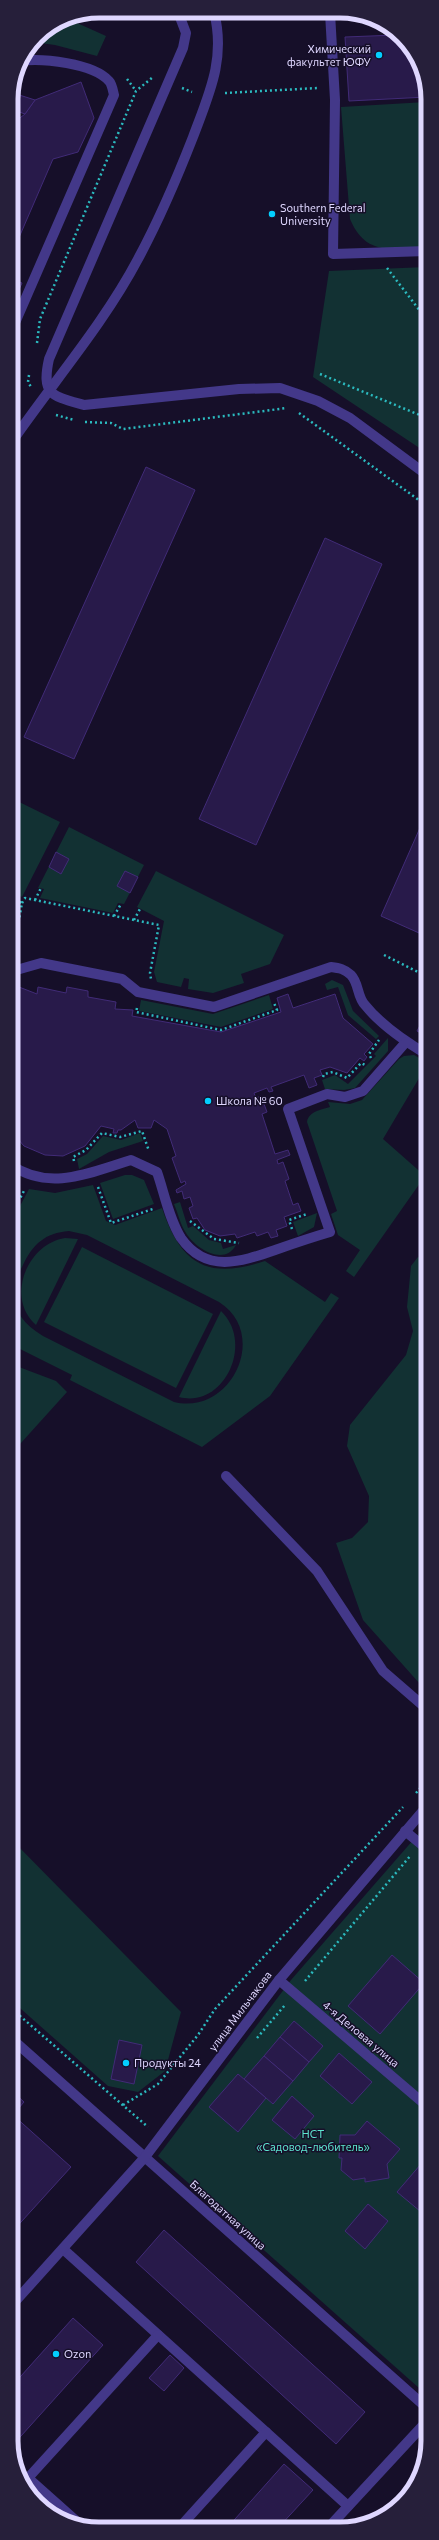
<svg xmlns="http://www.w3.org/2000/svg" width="439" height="2540" font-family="Commissioner,sans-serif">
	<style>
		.green { fill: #123133; fill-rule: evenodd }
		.building { fill: #281a4a; stroke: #412b77 }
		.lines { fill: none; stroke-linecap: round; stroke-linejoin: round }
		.path { stroke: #2bbabf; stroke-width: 2.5; stroke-dasharray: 2 3; stroke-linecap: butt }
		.minor { stroke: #433889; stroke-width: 10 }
		.poi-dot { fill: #03cfff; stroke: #160f29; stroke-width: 1.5 }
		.labels { text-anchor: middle; stroke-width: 3; stroke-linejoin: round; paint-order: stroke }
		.poi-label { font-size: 11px; fill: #dfd7ff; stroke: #160f29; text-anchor: start }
		.street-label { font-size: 11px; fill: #dfd7ff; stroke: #160f29 }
		.park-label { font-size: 11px; fill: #5de5cf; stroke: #160f29 }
		.rim { fill: none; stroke: #dfd7ff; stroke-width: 5 }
	</style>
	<rect width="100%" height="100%" fill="#160f29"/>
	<!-- green -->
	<g class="green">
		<polygon points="66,18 106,36 97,56 55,45 33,42 37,36"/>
		<path d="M426,102L427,248C392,248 366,257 350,219L341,107Z"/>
		<polygon points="427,267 427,453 313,377 329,271"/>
		<polygon points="11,798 60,822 22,897 11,891"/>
		<polygon points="69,827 144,865 124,904 118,903 113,913 40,898 44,889 38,888"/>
		<polygon points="156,871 284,935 270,964 241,974 244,983 213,993 188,989 189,979 184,978 181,987 157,982 154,972 164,921 137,907"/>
		<polygon points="11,902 20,906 11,946"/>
		<polygon points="332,980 343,985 353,1011 379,1036 376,1039 348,1015 338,987 327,990 325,984"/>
		<polygon points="269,995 273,1009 221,1027 139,1011 141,1000 213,1014"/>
		<polygon points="388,1038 388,1051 355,1088 344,1090 325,1089 322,1080 335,1075 348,1084 376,1056 374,1054"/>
		<path d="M414,1055L428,1063L383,1139L425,1176L354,1277L346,1271L360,1250L338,1235L331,1214L337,1211L307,1122C309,1111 321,1110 330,1107L328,1102L350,1104L362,1100L399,1059L404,1056Z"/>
		<polygon points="140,1133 143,1141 109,1152 79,1169 77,1159 87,1154 103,1136 121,1140"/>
		<polygon points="125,1175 132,1175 144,1180 154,1204 113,1219 100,1183"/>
		<path d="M93,1185L106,1221L115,1225L162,1208C181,1265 208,1280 265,1261L325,1302L331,1293L339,1298L270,1396L202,1447L70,1380L72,1375L20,1349L18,1353L11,1350V1344L19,1348L11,1341V1223L29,1189L55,1193ZM69,1231L87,1235L219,1302C270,1334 231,1416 174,1402L43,1336C13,1318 7,1296 23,1265C33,1244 45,1233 69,1231Z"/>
		<path d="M180,1202L188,1228L193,1226L209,1240L221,1243L223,1249L236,1245C224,1267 195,1248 186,1233C180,1224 178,1213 174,1204Z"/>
		<polygon points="317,1213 314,1227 298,1236 293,1222"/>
		<path d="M65,1238L78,1239L36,1325C5,1298 27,1244 65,1238Z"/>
		<polygon points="82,1247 213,1314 176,1388 44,1322"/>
		<polygon points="418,1257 428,1260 428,1693 363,1620 336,1543 352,1538 368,1522 369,1496 347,1446 350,1425 406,1355 413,1331 407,1307 411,1266"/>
		<path d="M221,1311C255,1344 223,1409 179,1397Z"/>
		<polygon points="11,1364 56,1381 67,1392 11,1454"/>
		<polygon points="428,1823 428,2396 158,2156 291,1980"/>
		<polygon points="12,1840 181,2012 165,2071 138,2092 108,2086 12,2001"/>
	</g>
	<!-- building -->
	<g class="building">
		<polygon points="396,35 406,41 427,87 427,97 349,101 345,37"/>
		<polygon points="81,82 94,118 78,152 53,159 11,256 11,134 16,121 25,114 35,100"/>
		<polygon points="13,93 35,100 25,114 11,109"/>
		<polygon points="11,278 22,283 11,308"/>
		<polygon points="146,467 195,490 74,759 24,737"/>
		<polygon points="325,538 382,564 256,845 199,819"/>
		<polygon points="427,812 428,937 381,916"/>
		<polygon points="56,852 69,859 61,874 49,867"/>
		<polygon points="125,871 138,877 130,893 117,886"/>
		<polygon points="19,987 37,994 38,987 66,993 67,987 88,991 88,997 116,1002 115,1009 133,1010 132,1016 221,1032 281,1012 277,998 288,994 293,1008 335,994 343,1018 373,1044 364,1054 367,1057 364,1061 360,1058 347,1073 330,1067 320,1070 322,1075 314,1078 317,1085 309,1088 304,1075 271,1087 273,1091 269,1092 267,1088 254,1093 256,1098 261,1096 267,1112 262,1114 275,1154 288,1150 290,1155 277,1160 278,1164 283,1162 289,1179 285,1181 293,1205 298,1203 301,1211 284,1217 287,1226 276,1230 278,1236 271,1238 268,1232 257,1236 255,1232 237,1238 235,1234 220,1236 205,1230 197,1218 193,1219 189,1208 193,1206 190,1197 184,1199 182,1191 177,1193 176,1190 186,1184 185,1181 181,1183 172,1158 176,1156 167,1129 154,1120 151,1128 138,1128 135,1120 121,1130 118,1130 117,1133 113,1133 114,1129 101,1126 85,1146 63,1156 45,1155 24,1146 11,1131 11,991 18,993"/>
		<polygon points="425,1016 428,1018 428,1037 417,1031"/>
		<polygon points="392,1955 424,1983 380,2034 348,2006"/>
		<polygon points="294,2021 323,2046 309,2062 280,2037"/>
		<polygon points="280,2037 309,2062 293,2081 264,2056"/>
		<polygon points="119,2040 142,2045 134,2084 111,2079"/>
		<polygon points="428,2050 428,2066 420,2060"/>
		<polygon points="339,2053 372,2082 352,2104 320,2076"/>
		<polygon points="264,2056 293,2081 273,2104 244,2079"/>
		<polygon points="238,2074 266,2098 238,2132 209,2107"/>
		<polygon points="12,2091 24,2102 12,2116"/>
		<polygon points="292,2096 314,2116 295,2139 272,2120"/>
		<polygon points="13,2115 71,2167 12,2232 12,2117"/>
		<polygon points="367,2121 400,2149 387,2164 389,2178 365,2182 365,2178 353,2180 341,2170 342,2158 339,2158 340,2135 355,2135"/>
		<polygon points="427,2157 428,2214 426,2216 397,2192"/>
		<polygon points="368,2204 388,2221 365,2249 345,2231"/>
		<polygon points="164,2230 365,2412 336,2444 136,2262"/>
		<polygon points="73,2318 103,2345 12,2446 12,2386"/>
		<polygon points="170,2355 184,2368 164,2391 149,2378"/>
		<polygon points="284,2464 313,2490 278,2528 227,2528"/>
	</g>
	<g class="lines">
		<!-- path -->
		<g class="path">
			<polyline points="127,79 136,91"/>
			<polyline points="182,88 192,92"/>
			<polyline points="225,93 318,88"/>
			<polyline points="387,268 427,320"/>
			<polyline points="37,343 40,319 136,91 153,77"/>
			<polyline points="320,374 427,418"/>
			<polyline points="29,375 28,382 31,387"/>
			<polyline points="299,413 427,506"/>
			<polyline points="56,415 74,420"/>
			<polyline points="85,422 111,423 123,429 287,408"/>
			<polyline points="11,897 22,903 14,947 11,951"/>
			<polyline points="35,900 41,888"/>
			<polyline points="22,903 25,898 159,925 150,973 151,979"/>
			<polyline points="114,916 121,904"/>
			<polyline points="134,920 140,909"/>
			<polyline points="384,955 428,977"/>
			<polyline points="11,989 15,989 18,985"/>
			<polyline points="137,1008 136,1012 221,1030 277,1010 274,1003"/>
			<polyline points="371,1058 369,1054 379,1040"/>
			<polyline points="323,1077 324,1074 333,1072 347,1078 361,1063 365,1065"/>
			<polyline points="11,1137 20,1146 17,1150"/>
			<polyline points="74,1161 73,1157 86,1150 102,1133 120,1137 142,1131 149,1151"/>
			<polyline points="98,1187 111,1223 153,1209"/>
			<polyline points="11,1215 25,1189"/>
			<polyline points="190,1221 214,1239 239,1243"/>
			<polyline points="292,1229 289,1220 307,1214"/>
			<polyline points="416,1793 428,1779"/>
			<polyline points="305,1981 411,1855"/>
			<polyline points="12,2009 148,2127"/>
			<polyline points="257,2038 285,2005"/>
			<polyline points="123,2105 158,2084 198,2035 215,2009 403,1807"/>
			<polyline points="377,2521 422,2470"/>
		</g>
		<!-- minor -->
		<g class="minor">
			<path d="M178,12L186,33L183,48L49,359C41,395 52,396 84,405L239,389L280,388L318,401L350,418L427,475"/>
			<polyline points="330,13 335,100 333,254 427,251"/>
			<path d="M11,332L114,95C113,91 112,84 109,81C93,63 42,58 20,61"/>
			<path d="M11,443C53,382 103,325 138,259C159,220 177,178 193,137C209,94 226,59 214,12"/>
			<path d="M11,968L20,969L41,963L122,979L138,992L214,1007L331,967C339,968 345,969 351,975C359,983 357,997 365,1005C381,1025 406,1042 428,1055"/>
			<path d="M11,1165C50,1192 91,1172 131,1160L157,1172C164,1192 169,1219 181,1238C207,1275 243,1261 278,1249C295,1243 313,1237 330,1232L288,1109L327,1094L345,1097L363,1091L406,1042"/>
			<polyline points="226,1476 317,1571 383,1671 428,1710"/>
			<polyline points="405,1831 428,1850"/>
			<polyline points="279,1980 428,2107"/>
			<polyline points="12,2039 428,2409"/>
			<polyline points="63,2249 348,2506"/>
			<polyline points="12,2305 145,2157 279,1980 428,1805"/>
			<polyline points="83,2527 28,2478 158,2335"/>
			<polyline points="179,2528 266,2432"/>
			<polyline points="328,2528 428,2420"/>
		</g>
	</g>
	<!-- markers -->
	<g class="poi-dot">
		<circle cx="379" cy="55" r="4"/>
		<circle cx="272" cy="214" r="4"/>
		<circle cx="208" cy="1101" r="4"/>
		<circle cx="126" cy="2063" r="4"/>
		<circle cx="56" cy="2354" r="4"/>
	</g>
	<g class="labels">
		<!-- poi labels -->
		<g class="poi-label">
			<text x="371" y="53" text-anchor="end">Химический<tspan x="371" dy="13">факультет ЮФУ</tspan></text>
			<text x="280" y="212">Southern Federal<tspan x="280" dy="13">University</tspan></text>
			<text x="216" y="1105">Школа № 60</text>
			<text x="134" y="2067">Продукты 24</text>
			<text x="64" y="2358">Ozon</text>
		</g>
		<!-- street labels -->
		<g class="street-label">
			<text transform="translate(240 2011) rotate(-53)" y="4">улица Мильчакова</text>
			<text transform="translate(361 2034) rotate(40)" y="4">4-я Деловая улица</text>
			<text transform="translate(228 2215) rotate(42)" y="4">Благодатная улица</text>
		</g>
		<!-- park labels -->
		<g class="park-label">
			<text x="313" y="2138">НСТ<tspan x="313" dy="13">«Садовод-любитель»</tspan></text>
		</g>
	</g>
	<!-- crop -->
	<path d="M0 0H439V2540H0ZM99 18H340A81 81 0 0 1 421 99V2441A81 81 0 0 1 340 2522H99A81 81 0 0 1 18 2441V99A81 81 0 0 1 99 18Z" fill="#261f3a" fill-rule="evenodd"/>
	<path class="rim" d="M99 18H340A81 81 0 0 1 421 99V2441A81 81 0 0 1 340 2522H99A81 81 0 0 1 18 2441V99A81 81 0 0 1 99 18Z"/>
</svg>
